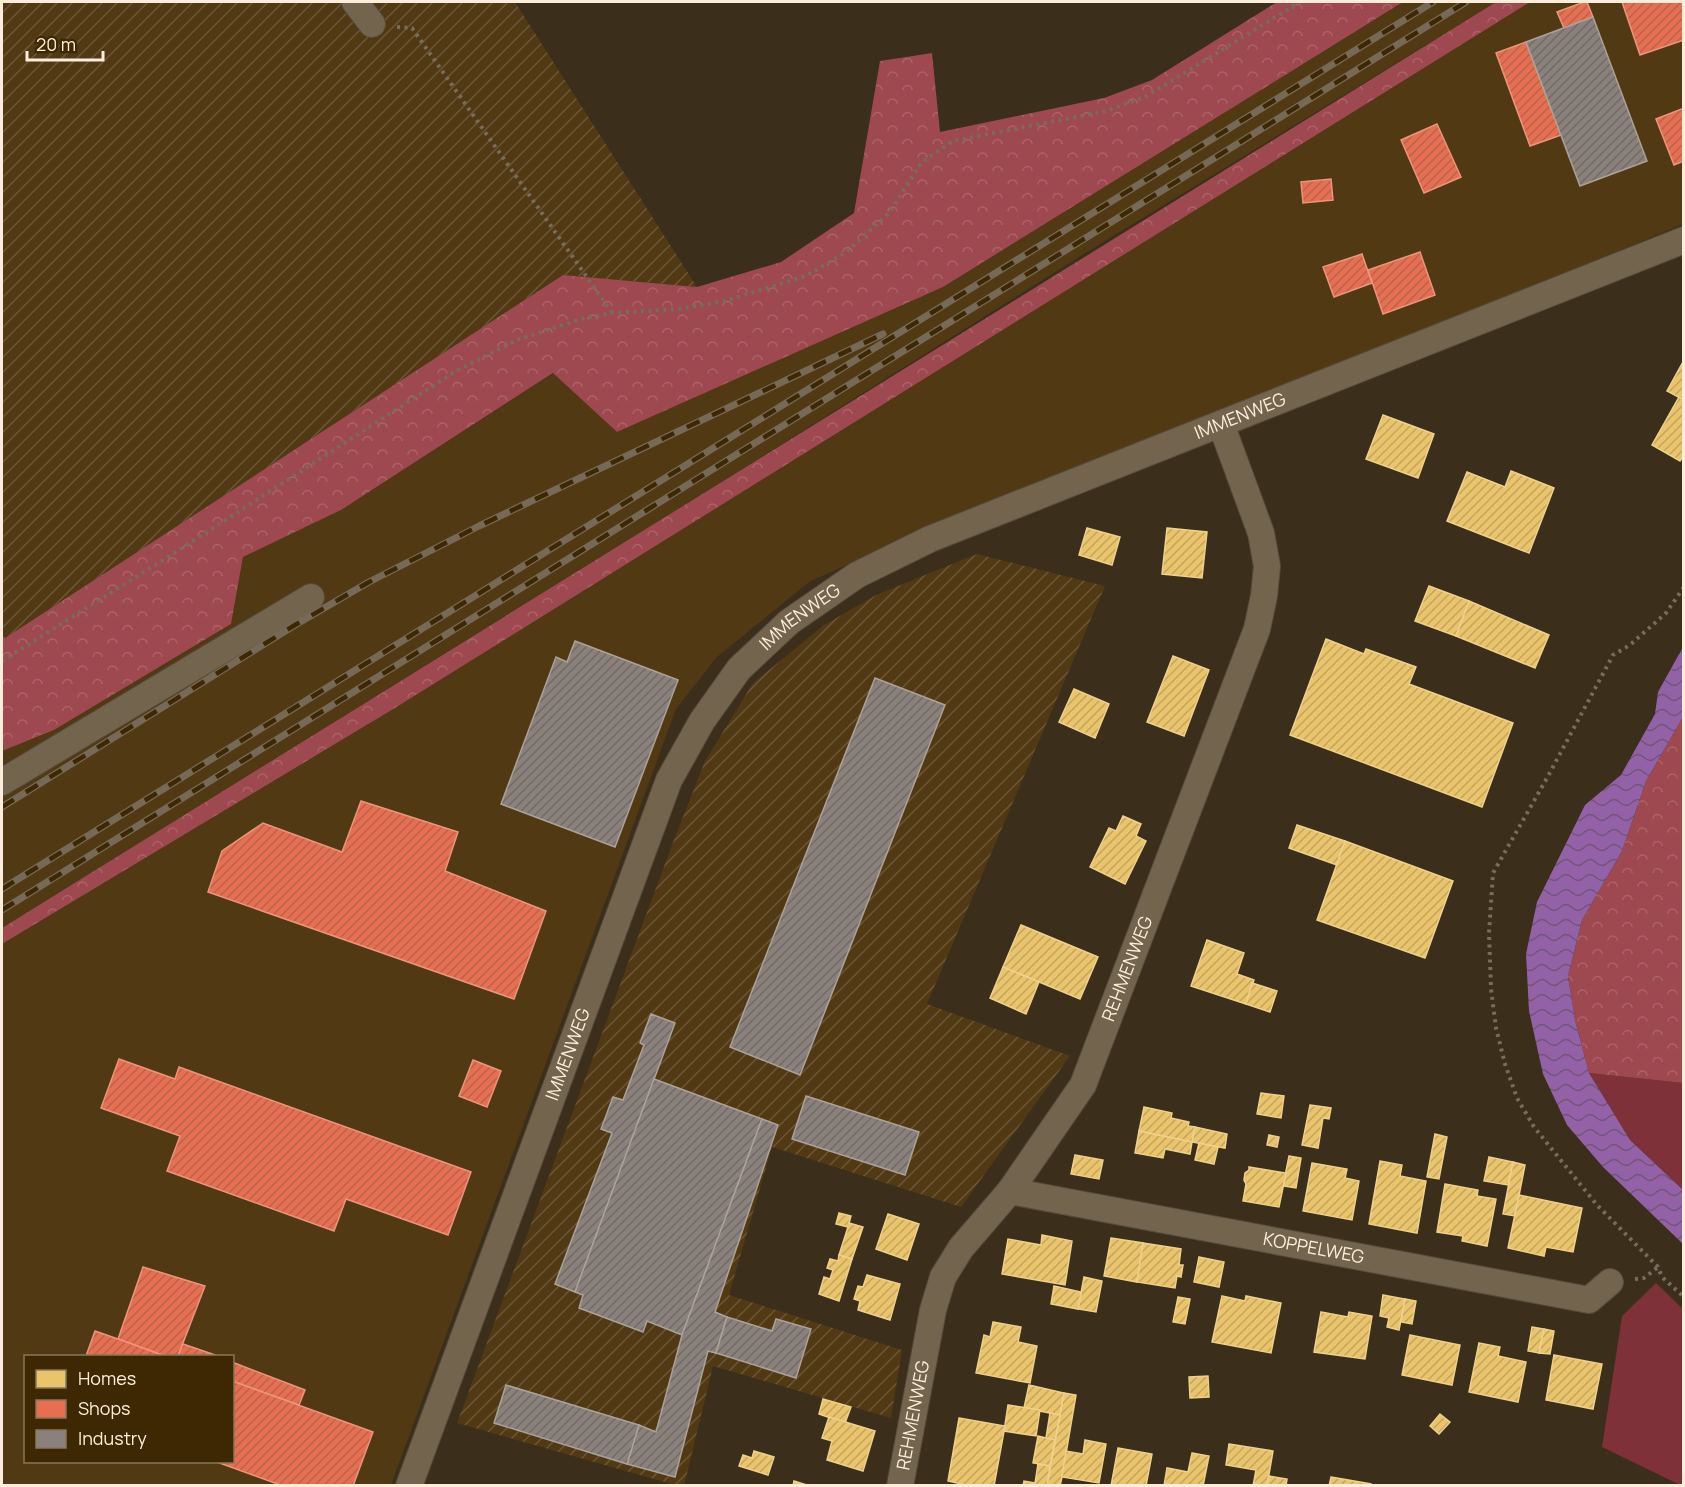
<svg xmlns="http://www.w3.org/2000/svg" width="1685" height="1487" font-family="Manrope,sans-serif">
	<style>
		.built { fill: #513914; fill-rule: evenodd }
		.industrial { fill: url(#industrial-furrows) }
		.green { fill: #7e3139 }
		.forest { fill: url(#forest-crowns) }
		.water { fill: url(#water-waves) }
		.homes { fill: url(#homes-hatch); stroke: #efd18c; stroke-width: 1.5 }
		.shops { fill: url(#shops-hatch); stroke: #ed957a; stroke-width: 1.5 }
		.industry { fill: url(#industry-hatch); stroke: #aca298; stroke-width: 1.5 }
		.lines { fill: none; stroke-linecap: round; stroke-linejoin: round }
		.minor-casing { stroke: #554b3d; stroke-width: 28 }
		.path { stroke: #786c5b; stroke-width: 4; stroke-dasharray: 3 4.5; stroke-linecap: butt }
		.minor { stroke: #73644d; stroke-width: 26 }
		.rail-casing { stroke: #766a57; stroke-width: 7 }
		.rail { stroke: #3d2803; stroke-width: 4.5; stroke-dasharray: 14; stroke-linecap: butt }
		.labels { text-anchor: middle; stroke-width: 6; stroke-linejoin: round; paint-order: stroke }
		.street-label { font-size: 18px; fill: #fceedb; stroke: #3d2803 }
	</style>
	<defs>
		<pattern id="industrial-furrows" width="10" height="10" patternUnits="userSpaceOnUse" patternTransform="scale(1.5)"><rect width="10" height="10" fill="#513914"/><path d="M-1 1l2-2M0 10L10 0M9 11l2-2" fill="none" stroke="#6b5636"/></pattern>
		<pattern id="forest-crowns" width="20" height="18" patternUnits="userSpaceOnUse" patternTransform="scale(1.5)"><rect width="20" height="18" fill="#9e484f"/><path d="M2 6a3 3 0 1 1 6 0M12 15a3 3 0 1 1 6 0" fill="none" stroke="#ac6368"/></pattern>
		<pattern id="water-waves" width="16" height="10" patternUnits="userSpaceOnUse" patternTransform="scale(1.5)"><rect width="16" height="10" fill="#9361a6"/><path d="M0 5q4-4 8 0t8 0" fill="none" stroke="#735579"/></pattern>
		<pattern id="homes-hatch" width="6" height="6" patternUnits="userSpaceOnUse" patternTransform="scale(1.5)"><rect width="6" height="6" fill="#e9c46a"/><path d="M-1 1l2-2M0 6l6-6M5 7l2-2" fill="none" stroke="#c2a560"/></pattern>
		<pattern id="shops-hatch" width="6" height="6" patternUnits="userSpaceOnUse" patternTransform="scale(1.5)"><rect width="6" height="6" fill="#e76f51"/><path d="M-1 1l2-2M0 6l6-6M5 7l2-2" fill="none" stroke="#b8634c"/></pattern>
		<pattern id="industry-hatch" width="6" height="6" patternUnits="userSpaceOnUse" patternTransform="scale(1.5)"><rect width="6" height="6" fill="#8a817c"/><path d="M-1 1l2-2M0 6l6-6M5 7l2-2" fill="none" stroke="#716a65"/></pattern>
	</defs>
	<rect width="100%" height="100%" fill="#3b2e1b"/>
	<!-- built -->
	<g class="built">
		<polygon points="1403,2 1496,2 1079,257 755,461 2,928 2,751 54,730 231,624 243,557 341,510 554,373 617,432 943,287"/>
		<path d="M1530,2H1683V224L1422,333L930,527L809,582L717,657L676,709L391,1485H2V944L395,708ZM26,1356H232V1462H26Z"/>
	</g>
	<!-- industrial -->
	<g class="industrial">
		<polygon points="2,2 515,2 697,287 563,275 5,638 2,635"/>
		<polygon points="977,554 1105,586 927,1004 1070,1056 961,1207 772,1147 729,1295 902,1350 891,1418 713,1366 684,1486 675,1485 457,1423 672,845 705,761 753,683 824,625 878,594"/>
	</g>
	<!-- green -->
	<g class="green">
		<polygon points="1589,1073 1683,1083 1683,1190 1630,1140"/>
		<polygon points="1656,1283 1683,1309 1683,1485 1680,1485 1602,1447 1622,1316"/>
	</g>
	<!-- forest -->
	<g class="forest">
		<polygon points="1277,2 1403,2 943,287 617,432 553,373 341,510 243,557 231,624 54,730 2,751 2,635 5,638 563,275 697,287 781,262 854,213 880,61 932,53 940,132 1104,98 1152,80"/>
		<polygon points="1496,2 1530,2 395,708 2,944 2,928"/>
		<polygon points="1683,717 1683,1083 1589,1073 1575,1020 1568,976 1582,920 1622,851 1646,781"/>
	</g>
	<!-- water -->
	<polygon class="water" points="1683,647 1683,717 1646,781 1622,851 1582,920 1568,976 1575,1020 1589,1073 1630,1140 1683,1190 1683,1244 1603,1167 1567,1125 1543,1074 1529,1011 1526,954 1537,902 1585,805 1621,775 1655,714 1658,692"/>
	<!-- homes -->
	<g class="homes">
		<polygon points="1684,360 1684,400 1667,391"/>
		<polygon points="1679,397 1684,400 1684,455 1680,461 1652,445"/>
		<polygon points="1383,415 1434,434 1418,478 1366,459"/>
		<polygon points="1511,471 1554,488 1529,553 1447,521 1467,472 1505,487"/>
		<polygon points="1087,528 1120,537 1112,565 1079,555"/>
		<polygon points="1167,528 1207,532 1202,578 1162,574"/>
		<polygon points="1429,586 1469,601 1456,636 1415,621"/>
		<polygon points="1469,601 1549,635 1535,668 1456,636"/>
		<polygon points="1326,639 1364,654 1366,649 1416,667 1409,684 1513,723 1482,807 1290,735"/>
		<polygon points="1173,656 1209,670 1184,736 1147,722"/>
		<polygon points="1074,689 1109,704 1095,738 1059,722"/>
		<polygon points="1123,816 1141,824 1136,836 1146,841 1125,884 1090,867 1109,828 1116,831"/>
		<polygon points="1297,825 1345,841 1337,865 1289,848"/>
		<polygon points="1345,841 1453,881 1425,958 1317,920"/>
		<polygon points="1021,925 1098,957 1080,999 1003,967"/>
		<polygon points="1207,940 1244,953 1237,974 1254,980 1246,1004 1191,986"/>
		<polygon points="1003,967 1039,982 1026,1014 990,998"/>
		<polygon points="1252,983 1277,991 1270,1012 1246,1004"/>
		<polygon points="1261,1093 1284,1096 1281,1118 1257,1114"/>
		<polygon points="1310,1105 1331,1108 1329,1119 1323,1118 1318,1148 1302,1145"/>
		<polygon points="1144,1107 1172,1113 1171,1118 1189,1122 1188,1126 1195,1127 1192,1142 1139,1131"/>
		<polygon points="1195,1127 1227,1134 1225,1148 1192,1142"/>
		<polygon points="1139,1131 1192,1142 1190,1154 1165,1149 1163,1158 1135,1153"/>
		<polygon points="1435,1134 1447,1137 1439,1179 1427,1177"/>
		<polygon points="1269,1135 1279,1137 1277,1147 1267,1145"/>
		<polygon points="1199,1143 1218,1147 1214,1164 1195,1160"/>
		<polygon points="1075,1155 1103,1160 1099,1179 1071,1174"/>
		<polygon points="1289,1156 1301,1158 1296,1188 1283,1186"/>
		<polygon points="1489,1157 1513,1162 1508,1185 1484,1181"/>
		<polygon points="1380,1161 1402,1165 1400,1176 1426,1181 1417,1233 1369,1224"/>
		<polygon points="1513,1162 1525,1165 1515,1216 1503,1214"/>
		<polygon points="1312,1163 1347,1169 1345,1178 1359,1181 1352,1220 1303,1211"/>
		<polygon points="1249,1167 1286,1173 1279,1207 1243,1201 1246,1184 1244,1180 1245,1173 1249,1170"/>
		<polygon points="1445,1184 1478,1190 1477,1196 1496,1199 1487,1246 1462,1241 1463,1236 1437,1232"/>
		<polygon points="1519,1195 1582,1208 1573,1252 1546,1247 1544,1256 1508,1248"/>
		<polygon points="839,1213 851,1216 849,1223 863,1227 852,1259 839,1255 848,1227 836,1224"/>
		<polygon points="888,1214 919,1224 907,1260 876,1249"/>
		<polygon points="1042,1235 1072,1241 1065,1285 1002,1274 1008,1239 1041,1245"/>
		<polygon points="1111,1238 1143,1243 1137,1282 1104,1276"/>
		<polygon points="1143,1243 1181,1249 1179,1265 1183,1265 1181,1277 1177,1276 1175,1288 1137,1282"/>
		<polygon points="839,1255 852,1259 839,1301 819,1294 824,1277 830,1279 833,1270 827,1268 830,1259 838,1261"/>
		<polygon points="1199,1257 1224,1262 1219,1287 1194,1282"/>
		<polygon points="867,1275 900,1284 890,1320 858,1310 860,1301 854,1299 858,1286 863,1287"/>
		<polygon points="1084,1277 1102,1281 1096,1312 1078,1309"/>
		<polygon points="1054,1286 1081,1292 1078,1309 1051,1304"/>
		<polygon points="1383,1295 1405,1299 1399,1330 1387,1327 1389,1318 1380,1316"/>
		<polygon points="1222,1296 1245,1301 1246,1296 1281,1303 1271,1353 1212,1342"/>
		<polygon points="1178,1297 1190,1299 1185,1324 1173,1322"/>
		<polygon points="1405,1299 1416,1301 1412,1324 1401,1322"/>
		<polygon points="1321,1312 1348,1317 1349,1312 1372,1316 1365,1359 1314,1352"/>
		<polygon points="993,1322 1021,1327 1018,1342 1037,1346 1030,1383 976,1373 984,1335 990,1337"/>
		<polygon points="1532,1327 1544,1329 1539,1353 1528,1351"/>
		<polygon points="1544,1329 1554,1331 1550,1354 1539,1353"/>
		<polygon points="1410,1335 1460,1345 1452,1385 1402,1375"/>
		<polygon points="1479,1343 1500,1347 1498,1356 1526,1362 1518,1402 1469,1392"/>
		<polygon points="1554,1355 1602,1364 1593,1409 1546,1400"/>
		<polygon points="1208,1376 1209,1397 1190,1398 1189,1377"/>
		<polygon points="1029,1385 1064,1393 1060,1415 1024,1408"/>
		<polygon points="1064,1393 1076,1395 1062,1477 1060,1486 1047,1486"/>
		<polygon points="823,1399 851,1407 845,1423 819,1414"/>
		<polygon points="1008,1405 1040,1410 1036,1436 1004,1431"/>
		<polygon points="1050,1413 1060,1415 1055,1440 1046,1438"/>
		<polygon points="1440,1414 1450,1422 1439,1434 1430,1426"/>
		<polygon points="829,1417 875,1431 863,1471 827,1460 832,1441 822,1438"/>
		<polygon points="959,1418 1005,1426 994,1486 970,1486 948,1481"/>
		<polygon points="1038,1436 1055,1440 1050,1466 1033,1463"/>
		<polygon points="1085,1440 1106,1444 1099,1483 1062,1477 1066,1451 1083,1454"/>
		<polygon points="1229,1444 1273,1451 1267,1486 1253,1486 1256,1470 1226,1465"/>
		<polygon points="1118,1448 1152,1454 1146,1486 1111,1486"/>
		<polygon points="754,1451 774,1457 768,1475 739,1466 743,1455 752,1458"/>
		<polygon points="1192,1453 1209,1456 1203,1486 1164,1486 1167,1468 1188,1472"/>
		<polygon points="1038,1464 1050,1466 1047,1486 1023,1486 1024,1481 1035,1483"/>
		<polygon points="1269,1476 1287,1479 1286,1486 1267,1486"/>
		<polygon points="1331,1477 1371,1484 1371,1486 1329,1486"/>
		<polygon points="794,1481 810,1486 793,1486"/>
	</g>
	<!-- shops -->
	<g class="shops">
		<polygon points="1584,2 1587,2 1593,17 1564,28 1557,12"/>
		<polygon points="1622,2 1684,2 1684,40 1640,55"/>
		<polygon points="1526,42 1561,135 1530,146 1496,53"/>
		<polygon points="1684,108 1684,161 1674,165 1656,119"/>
		<polygon points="1437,124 1461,177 1424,193 1401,140"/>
		<polygon points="1331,179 1333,200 1303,203 1301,182"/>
		<polygon points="1420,252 1435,295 1383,314 1368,270"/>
		<polygon points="1362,254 1372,283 1334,297 1323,267"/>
		<polygon points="361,801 458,832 445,871 546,911 514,999 208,892 222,851 263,823 342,852"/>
		<polygon points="119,1059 175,1079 179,1067 471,1172 448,1235 346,1199 334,1231 167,1171 180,1136 101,1108"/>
		<polygon points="473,1060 501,1071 487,1107 459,1096"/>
		<polygon points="143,1267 205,1286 178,1356 165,1356 118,1339"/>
		<polygon points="95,1331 118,1339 165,1356 86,1356"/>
		<polygon points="183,1344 218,1356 178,1356"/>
		<polygon points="232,1362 305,1390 299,1405 232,1381"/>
		<polygon points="232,1381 373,1432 353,1486 283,1486 217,1462 232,1462"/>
	</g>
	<!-- industry -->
	<g class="industry">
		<polygon points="1593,17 1647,161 1580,186 1526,42"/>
		<polygon points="575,641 678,680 615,847 501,804 556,657 567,662"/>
		<polygon points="875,678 945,705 800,1075 730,1047"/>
		<polygon points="651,1014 675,1023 575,1292 555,1284 612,1133 601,1129 613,1097 623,1100 644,1045 640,1043"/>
		<polygon points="654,1079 762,1119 682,1335 647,1321 643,1332 579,1308 583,1295 575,1292"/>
		<polygon points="806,1096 919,1132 905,1175 792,1139"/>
		<polygon points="762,1119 778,1125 715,1312 727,1317 716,1353 708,1351 675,1477 627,1464 639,1425 656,1432 682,1335"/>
		<polygon points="727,1317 772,1331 776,1319 811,1329 796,1378 716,1353"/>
		<polygon points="506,1385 639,1425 627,1464 494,1423"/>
	</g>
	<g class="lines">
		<defs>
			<g id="minor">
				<polyline points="355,2 372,24"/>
				<polyline points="2,782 311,597"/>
				<path id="s1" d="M1010,1191L1589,1300L1610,1282"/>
				<path id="s2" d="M409,1486L669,780L702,721L739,669L789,622L857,575L930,539L1684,240"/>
				<path id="s3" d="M900,1486L933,1310L943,1277L961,1248L1010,1191L1083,1085L1257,629L1264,596L1267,566L1261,533L1221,424"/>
			</g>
		</defs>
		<!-- minor casing -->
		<use href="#minor" class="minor-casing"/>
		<!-- path -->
		<g class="path">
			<polyline points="397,27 412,28 612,313"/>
			<polyline points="1684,587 1666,613 1630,645 1613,655 1547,778 1493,873 1489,933 1491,989 1496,1028 1505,1064 1517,1098 1534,1127 1597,1205 1658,1267 1662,1277 1684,1297"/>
			<polyline points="2,661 190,543 456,371 517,340 581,319 612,313 678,309 725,301 806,276 845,253 889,213 922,162 953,141 1106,111 1145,97 1300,2"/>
			<polyline points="1635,1279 1644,1278 1658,1267"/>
		</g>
		<!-- minor -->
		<use href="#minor" class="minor"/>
		<defs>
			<g id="rail">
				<polyline points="2,807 295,625 369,582 479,526 883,334"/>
				<polyline points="2,889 1433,2"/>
				<polyline points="2,910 1466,2"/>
			</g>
		</defs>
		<!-- rail casing -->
		<use href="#rail" class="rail-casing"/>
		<!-- rail -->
		<use href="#rail" class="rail"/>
	</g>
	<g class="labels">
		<!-- street labels -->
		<g class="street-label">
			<text dy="6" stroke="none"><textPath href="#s2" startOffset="1450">IMMENWEG</textPath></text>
			<text dy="6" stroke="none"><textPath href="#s2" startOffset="964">IMMENWEG</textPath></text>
			<text dy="6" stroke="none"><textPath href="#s3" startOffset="576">REHMENWEG</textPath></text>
			<text dy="6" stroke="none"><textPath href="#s2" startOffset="460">IMMENWEG</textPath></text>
			<text dy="6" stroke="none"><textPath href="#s1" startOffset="309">KOPPELWEG</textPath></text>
			<text dy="6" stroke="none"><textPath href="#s3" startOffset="72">REHMENWEG</textPath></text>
		</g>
	</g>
	<!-- border -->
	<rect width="1685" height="1487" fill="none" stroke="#fceedb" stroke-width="6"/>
	<!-- legend -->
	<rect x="24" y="1355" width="210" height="108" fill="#3d2803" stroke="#897759" stroke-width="1.5"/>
	<rect x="36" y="1370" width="30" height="18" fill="#e9c46a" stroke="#897759" stroke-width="1.5"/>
	<text x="78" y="1385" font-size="18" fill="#fceedb">Homes</text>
	<rect x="36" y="1400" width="30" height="18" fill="#e76f51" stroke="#897759" stroke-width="1.5"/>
	<text x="78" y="1415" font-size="18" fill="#fceedb">Shops</text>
	<rect x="36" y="1430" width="30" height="18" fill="#8a817c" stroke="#897759" stroke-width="1.5"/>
	<text x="78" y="1445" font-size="18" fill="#fceedb">Industry</text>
	<!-- scale -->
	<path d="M27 51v9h76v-9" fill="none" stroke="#fceedb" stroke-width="3"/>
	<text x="36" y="51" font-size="18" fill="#fceedb" stroke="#3d2803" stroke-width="4.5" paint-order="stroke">20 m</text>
</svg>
